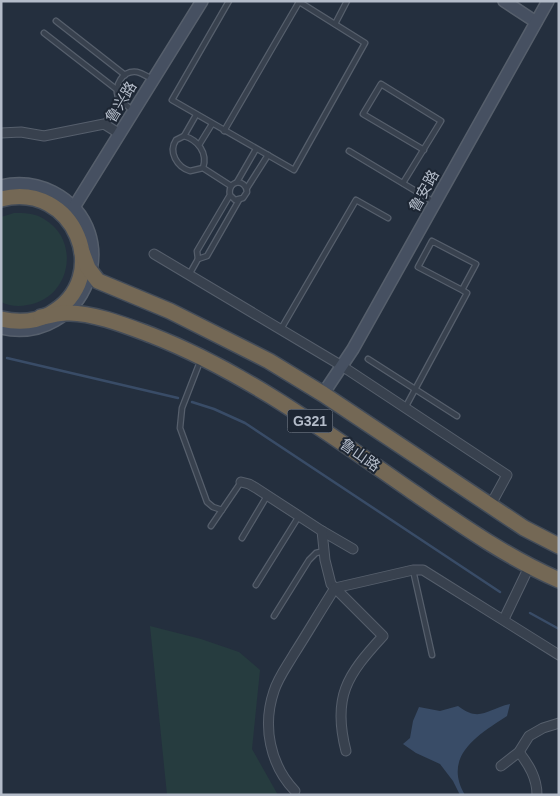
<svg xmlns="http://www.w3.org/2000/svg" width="560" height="796" font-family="Arial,'Noto Sans SC',sans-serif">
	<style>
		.green { fill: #263c3f }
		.water { fill: #394c67 }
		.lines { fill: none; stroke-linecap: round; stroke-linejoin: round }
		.stream { stroke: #394c67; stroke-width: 2.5 }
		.lane-casing { stroke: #565f6c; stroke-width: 7 }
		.street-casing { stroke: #565f6c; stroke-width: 11 }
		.secondary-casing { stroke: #565f6c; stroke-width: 14 }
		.highway-casing { stroke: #434c59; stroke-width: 18 }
		.lane { stroke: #38414e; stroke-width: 4.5 }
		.street { stroke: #38414e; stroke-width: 9 }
		.secondary { stroke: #465061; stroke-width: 11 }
		.highway { stroke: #746855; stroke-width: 15 }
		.labels { text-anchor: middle; stroke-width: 4; stroke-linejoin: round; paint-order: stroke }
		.shield { fill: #1d2633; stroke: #878f9c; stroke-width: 1 }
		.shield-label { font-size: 14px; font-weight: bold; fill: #b4bcc9 }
		.street-label { font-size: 15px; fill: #b4bcc9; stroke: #1d2633 }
	</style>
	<rect width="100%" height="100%" fill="#242f3e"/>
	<!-- green -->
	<g class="green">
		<path d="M14,213C24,213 35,213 44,219C82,241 70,299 27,305C19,307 9,306 1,302V217Z"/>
		<polygon points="150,626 201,639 239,652 260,670 252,749 278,795 167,795"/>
	</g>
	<!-- water -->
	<path class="water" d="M510,704L507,716C478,735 442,756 465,795H460L453,781L440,764L416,753L403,744L410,738L413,721L419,707L440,711L458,706C480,723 487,709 510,704Z"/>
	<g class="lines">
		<!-- stream -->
		<g class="stream">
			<polyline points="7,358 178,398"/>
			<polyline points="192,402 214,409 245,423 500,592"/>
			<polyline points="530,613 559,629"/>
		</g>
		<defs>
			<g id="lane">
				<polyline points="229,1 172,100 294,170 365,43 298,1"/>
				<polyline points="56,21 125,75"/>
				<polyline points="335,24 347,1"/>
				<polyline points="44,33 116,89"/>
				<path d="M133,111L118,98C114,86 122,70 137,72C142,73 148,77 152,79"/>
				<polyline points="104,124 120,101"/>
				<polyline points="224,131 299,2"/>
				<polyline points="184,136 196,115"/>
				<polyline points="199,145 212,124"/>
				<polyline points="349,151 434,202"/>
				<path d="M203,168L190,171C177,167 168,152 176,140L184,136C198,140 208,153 203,168L231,186"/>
				<polyline points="237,182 256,149"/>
				<polyline points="403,183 441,121 381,84 363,114 424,150"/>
				<polyline points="247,188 268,155"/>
				<path d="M198,259L197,251L230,195C227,180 246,178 247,192L243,198L235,200L230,195"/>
				<polyline points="189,275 198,259 207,256 239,200"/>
				<polyline points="281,329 356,200 388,218"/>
				<polyline points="201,359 182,408 180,428 207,502 213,507 222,510"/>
				<polyline points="368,359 457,416"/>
				<polyline points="405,408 467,293 462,290 418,267 432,241 476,264 462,290"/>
				<polyline points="211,526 241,482"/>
				<polyline points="242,538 267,496"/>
				<polyline points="413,570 432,655"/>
				<polyline points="256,585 299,516"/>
				<polyline points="274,616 309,560 316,553 324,551"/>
			</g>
			<g id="street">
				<polyline points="1,133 21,132 44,136 104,124 120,134"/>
				<polyline points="154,254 342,366 507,475 490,506"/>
				<polyline points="241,482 249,484 256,488 322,531 353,549"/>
				<path d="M322,531L325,560L331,584L383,636C347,675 332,697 346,751"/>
				<polyline points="504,619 529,567"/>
				<path d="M519,752C529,765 537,778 537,795"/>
				<polyline points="501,766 519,752 529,736 543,728 559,723"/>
				<path d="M295,791C270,765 262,726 274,691C278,678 287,666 294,654C308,632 321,610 335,588L413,570H423L559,655"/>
			</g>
			<g id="secondary">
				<polyline points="504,1 536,22"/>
				<path d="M1,186C18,182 37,184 53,192C130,232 85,347 1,328"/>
				<polyline points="71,212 202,1"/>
				<polyline points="323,394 353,349 548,1"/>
			</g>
			<g id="highway">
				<path d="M1,199C74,180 115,278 50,314C35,322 18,323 1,319"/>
				<polyline points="82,252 88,268 98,281 170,311 269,361 323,394 524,528 559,546"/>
				<path d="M41,317C50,316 58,313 67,313C92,312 127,326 151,335C246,372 329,434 413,492C460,524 506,557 559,580"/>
			</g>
		</defs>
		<!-- lane casing -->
		<use href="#lane" class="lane-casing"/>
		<!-- street casing -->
		<use href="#street" class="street-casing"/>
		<!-- secondary casing -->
		<use href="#secondary" class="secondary-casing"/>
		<!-- highway casing -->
		<use href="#highway" class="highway-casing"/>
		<!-- lane -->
		<use href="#lane" class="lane"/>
		<!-- street -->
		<use href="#street" class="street"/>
		<!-- secondary -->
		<use href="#secondary" class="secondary"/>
		<!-- highway -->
		<use href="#highway" class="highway"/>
	</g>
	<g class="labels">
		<!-- shield labels -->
		<rect class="shield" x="287.5" y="409.5" width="45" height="23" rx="4"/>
		<g class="shield-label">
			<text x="310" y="426">G321</text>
		</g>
		<!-- street labels -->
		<g class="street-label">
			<text transform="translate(121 102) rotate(-59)" y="5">鲁兴路</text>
			<text transform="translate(424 191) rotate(-61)" y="5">鲁安路</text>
			<text transform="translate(360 455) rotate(35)" y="5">鲁山路</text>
		</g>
	</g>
	<!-- border -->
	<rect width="560" height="796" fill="none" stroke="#b4bcc9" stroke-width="5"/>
</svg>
